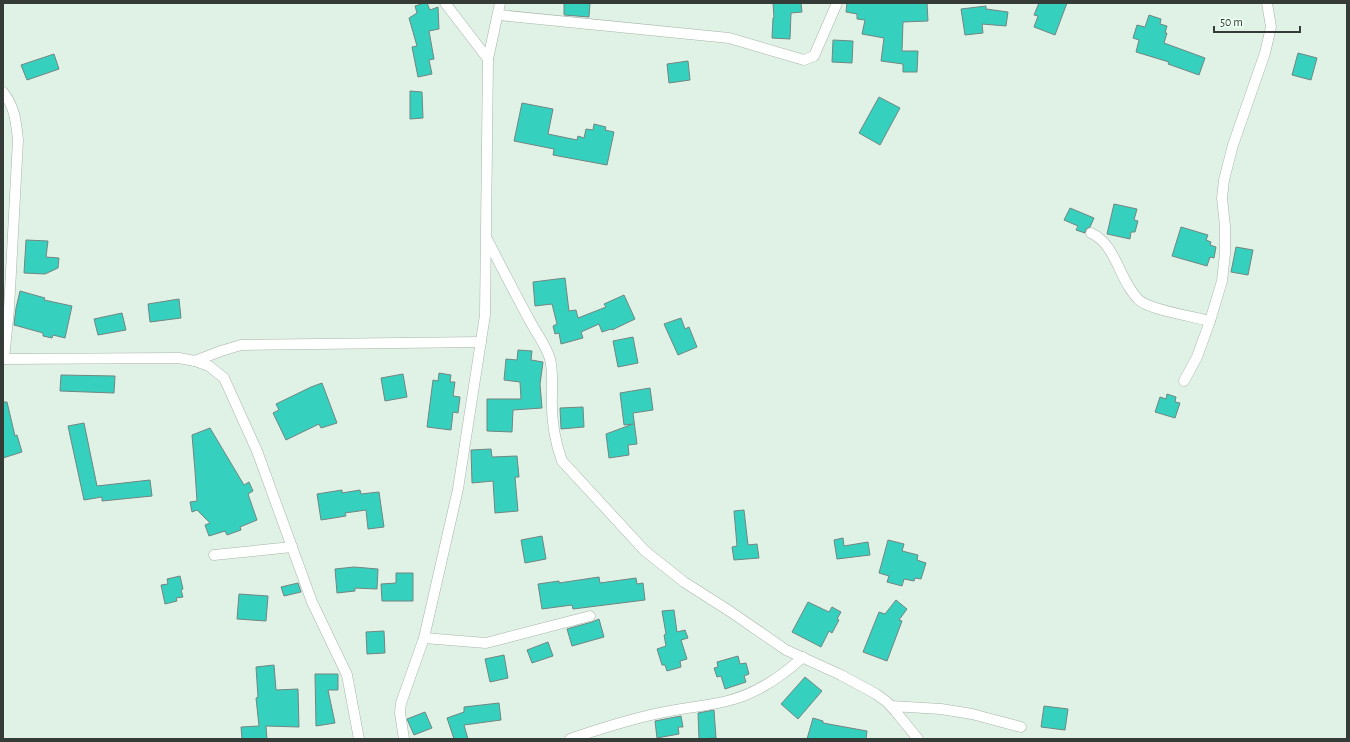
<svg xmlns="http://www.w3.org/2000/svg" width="1350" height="742" font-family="'Alegreya Sans',sans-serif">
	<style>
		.building { fill: #36d1be; stroke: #718682 }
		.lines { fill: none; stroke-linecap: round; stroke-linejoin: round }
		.minor-casing { stroke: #a5b5a9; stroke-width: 11 }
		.minor { stroke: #fff; stroke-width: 10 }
	</style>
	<rect width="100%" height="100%" fill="#e0f2e5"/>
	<!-- building -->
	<g class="building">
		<polygon points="424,3 427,3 430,10 438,7 439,29 429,31 434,59 429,60 432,74 418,77 412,47 417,46 409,18 417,13 415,6"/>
		<polygon points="564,3 590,3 589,17 564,15"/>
		<polygon points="773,3 801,3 802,12 791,13 790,39 772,38 773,18 774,18"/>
		<polygon points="847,3 927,3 928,21 903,22 902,51 918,51 917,72 903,72 903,64 881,61 884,38 862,34 865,20 857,19 857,14 846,12"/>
		<polygon points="1039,3 1067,3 1055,35 1034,27 1038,16 1034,15"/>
		<polygon points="986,6 986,9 1008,12 1006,26 982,24 983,33 965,35 961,9"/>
		<polygon points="1149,15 1161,19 1160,24 1167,26 1165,33 1167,33 1164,43 1205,58 1199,75 1168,64 1169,62 1136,52 1139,40 1133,38 1137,25 1145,27"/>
		<polygon points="833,40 853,41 852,63 832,62"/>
		<polygon points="1298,53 1317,58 1311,80 1292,75"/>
		<polygon points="54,54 59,69 27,80 21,65"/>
		<polygon points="688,61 690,80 669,83 667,64"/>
		<polygon points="410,91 422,92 423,118 410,119"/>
		<polygon points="879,97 900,108 880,145 859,133"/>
		<polygon points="522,103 553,109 548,134 577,140 578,136 584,138 586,129 593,130 594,124 606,127 605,130 614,132 607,165 553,155 554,149 514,141"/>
		<polygon points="1114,204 1137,209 1134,220 1138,221 1135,232 1131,232 1130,239 1107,234"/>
		<polygon points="1070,208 1094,218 1090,227 1086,229 1085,233 1076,230 1078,226 1064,220"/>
		<polygon points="1181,227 1208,235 1206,240 1211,242 1210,245 1216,247 1214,258 1210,257 1207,266 1172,256"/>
		<polygon points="26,240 48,241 46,257 59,258 58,268 45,274 24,273"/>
		<polygon points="1236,247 1253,250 1248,275 1231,272"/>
		<polygon points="565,278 569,311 576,310 578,318 606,307 604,304 624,295 635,319 612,330 611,329 602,332 599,324 581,332 583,338 561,344 559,333 555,334 553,326 557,324 552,304 535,306 533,282"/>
		<polygon points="20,291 45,298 44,300 72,306 65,338 53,335 52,338 43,336 43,333 14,325 16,308"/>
		<polygon points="179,299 181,318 150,322 148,304"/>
		<polygon points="122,313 126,330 98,335 94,319"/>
		<polygon points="681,318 685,329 689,327 697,347 678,355 664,324"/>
		<polygon points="633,337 638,363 618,367 613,341"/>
		<polygon points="518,350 532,351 531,360 543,362 540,384 542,408 513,410 512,432 487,431 487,399 521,399 520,382 504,380 506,359 517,360"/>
		<polygon points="439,373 451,375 450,382 455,382 453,396 460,397 458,413 453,412 451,430 427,427 433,380 438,381"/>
		<polygon points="403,374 407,397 385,401 381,378"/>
		<polygon points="61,375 115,376 114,393 60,391"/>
		<polygon points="322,383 337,423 321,428 319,424 286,440 273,413 279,410 276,404 311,387"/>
		<polygon points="650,388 653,410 633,413 637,444 628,445 629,455 609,458 606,434 633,424 624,425 620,393"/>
		<polygon points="1167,394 1176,397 1175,402 1180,403 1175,418 1155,412 1160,397 1166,399"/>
		<polygon points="3,402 7,402 15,436 17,435 22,452 3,458"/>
		<polygon points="583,407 584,427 561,429 560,408"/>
		<polygon points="84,423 97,486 150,480 152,496 102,501 102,497 84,500 68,426"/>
		<polygon points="210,428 244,485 249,482 253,491 248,494 257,520 240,527 241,530 227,535 225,531 209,536 205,525 210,523 197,510 192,512 190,502 197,501 195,471 192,435"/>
		<polygon points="491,449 492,457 517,456 519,477 515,477 518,511 495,513 493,481 472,483 471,450"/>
		<polygon points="342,490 342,493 360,490 361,494 379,492 384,527 368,529 366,510 345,513 346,516 321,520 317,494"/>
		<polygon points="744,510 748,545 757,544 759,558 734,560 732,547 737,546 734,511"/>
		<polygon points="542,536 546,559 525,563 521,540"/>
		<polygon points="843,538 844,546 868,542 870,555 837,559 834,540"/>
		<polygon points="888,540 904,544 902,551 918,555 917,560 926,563 921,579 915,578 914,581 904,579 902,586 887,582 889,576 879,573"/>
		<polygon points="354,567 378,569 377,589 355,588 355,591 337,593 335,569"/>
		<polygon points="396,573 413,573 413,601 382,601 381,584 396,583"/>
		<polygon points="180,576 183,589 181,590 183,597 176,598 177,601 165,604 161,585 168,584 167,579"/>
		<polygon points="599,577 600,583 636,578 637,584 643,583 645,600 573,609 572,605 542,609 538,584 559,581 559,583"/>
		<polygon points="298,583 301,592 284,596 281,587"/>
		<polygon points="239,594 268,596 266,621 237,619"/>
		<polygon points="896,600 907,609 899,620 902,621 887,661 863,652 879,612 885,614"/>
		<polygon points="808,602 829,612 832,607 841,612 837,619 839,620 832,633 829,631 821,647 792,632"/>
		<polygon points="674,610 677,632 685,630 688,638 681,640 687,659 680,661 681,667 667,671 665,665 662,665 657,649 666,646 664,635 666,634 662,611"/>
		<polygon points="599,619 604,637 572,646 567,629 592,622"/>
		<polygon points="384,631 385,653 367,654 366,632"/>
		<polygon points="548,642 553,656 532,663 527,650"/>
		<polygon points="504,655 508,678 490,682 485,659"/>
		<polygon points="738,656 740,664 746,663 749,674 744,676 746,682 725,689 721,676 717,677 714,668 718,667 717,662"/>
		<polygon points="274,665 276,690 298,689 299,727 266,726 267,739 242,739 241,727 259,726 256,698 258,697 256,667"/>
		<polygon points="315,674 338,674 338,690 328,690 335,723 316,726"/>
		<polygon points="805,677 822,691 798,719 781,704"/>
		<polygon points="499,703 501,720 464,725 468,739 454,739 447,718 464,712 464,707"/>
		<polygon points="1044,706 1068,709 1065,730 1041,727"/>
		<polygon points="714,710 716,738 699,739 698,713"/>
		<polygon points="425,712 432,728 414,735 407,719"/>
		<polygon points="681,716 683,727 678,727 679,734 657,738 655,721"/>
		<polygon points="813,718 823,721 823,723 867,731 866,739 807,739"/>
	</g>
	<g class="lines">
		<defs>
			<g id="minor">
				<polyline points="445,3 488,59"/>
				<polyline points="500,3 488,59 485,315 458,489 424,638 486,643 590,616"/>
				<polyline points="499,15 729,38 804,60 814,56 837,3"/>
				<path d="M3,92C15,107 16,122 18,140L9,309L4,359"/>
				<path d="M1091,233C1117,245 1119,281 1139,300C1150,310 1195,317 1210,321"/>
				<path d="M487,239C501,266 515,294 530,321C536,333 546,345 550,359C553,371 552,382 552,395C551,418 554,439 562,461L645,551L684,582L731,612L786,650L841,675L876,694L887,702L896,712L918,739"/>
				<polyline points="3,359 179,358 195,361 209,366 224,378 257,451 312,602 347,675 359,739"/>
				<polyline points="195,361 221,351 241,345 481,342"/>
				<polyline points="1184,381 1197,357 1210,321 1222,281 1225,254 1225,226 1222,198 1224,180 1233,145 1265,53 1271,27 1267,3"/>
				<polyline points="214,555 292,547"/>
				<polyline points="891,706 941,709 972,714 1021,727"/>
				<polyline points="404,739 400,713 401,703 424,638"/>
				<path d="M570,739C602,728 636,717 670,711C689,707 708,706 727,701C757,694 781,677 803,657"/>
			</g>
		</defs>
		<!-- minor casing -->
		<use href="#minor" class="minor-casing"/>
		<!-- minor -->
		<use href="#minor" class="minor"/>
	</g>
	<!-- border -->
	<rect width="1350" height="742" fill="none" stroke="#353c37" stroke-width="8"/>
	<!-- scale -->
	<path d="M1214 26v6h86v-6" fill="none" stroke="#353c37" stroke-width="2"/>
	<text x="1220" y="26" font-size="12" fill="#353c37" stroke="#eefff3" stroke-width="3" paint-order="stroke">50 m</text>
</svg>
